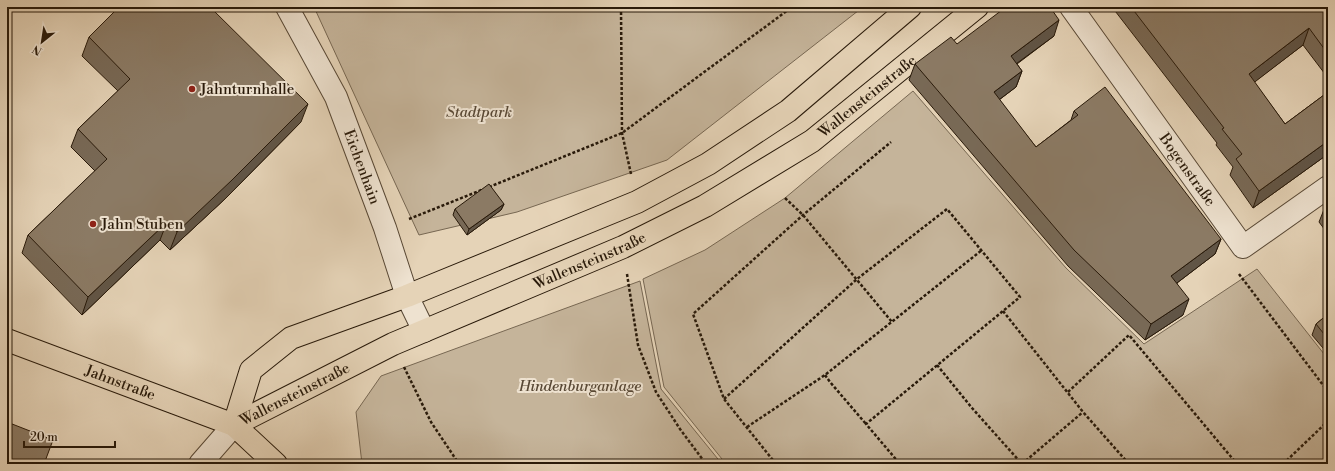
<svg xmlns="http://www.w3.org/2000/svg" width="1335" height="471" font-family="'Libre Bodoni',serif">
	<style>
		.green { fill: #c5b49a; stroke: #776752 }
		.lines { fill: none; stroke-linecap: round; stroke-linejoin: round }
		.minor-casing { stroke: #584835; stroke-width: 24 }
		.major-casing { stroke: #291a0a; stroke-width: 24 }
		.path { stroke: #291a0a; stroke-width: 2.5; stroke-dasharray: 3 2; stroke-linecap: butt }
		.minor { stroke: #eee2d0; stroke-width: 22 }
		.major { stroke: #e5d3b7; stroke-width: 22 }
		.wall { fill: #786956; stroke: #291a0a }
		.shaded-wall { fill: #615546; stroke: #291a0a }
		.building { fill: #8b7a64; stroke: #291a0a }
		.poi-dot { fill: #8f2418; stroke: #eee2d0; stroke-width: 1.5 }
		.labels { text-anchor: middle; stroke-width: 4; stroke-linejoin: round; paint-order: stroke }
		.poi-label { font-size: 15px; fill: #291a0a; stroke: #eee2d0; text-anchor: start }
		.street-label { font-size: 15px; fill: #291a0a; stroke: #eee2d0 }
		.park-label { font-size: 15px; font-style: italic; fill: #584835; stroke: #eee2d0 }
	</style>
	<rect width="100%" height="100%" fill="#e5d3b7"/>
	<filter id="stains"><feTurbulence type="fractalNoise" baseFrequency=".005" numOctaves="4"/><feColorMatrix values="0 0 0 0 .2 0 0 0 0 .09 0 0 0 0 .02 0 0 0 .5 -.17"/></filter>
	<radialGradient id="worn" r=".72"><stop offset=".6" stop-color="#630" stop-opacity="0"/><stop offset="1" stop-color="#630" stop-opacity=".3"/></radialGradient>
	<!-- green -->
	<g class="green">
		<polygon points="314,7 863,7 667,160 517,212 419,235"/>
		<polygon points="913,91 1066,268 1144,344 1257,269 1328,359 1328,464 726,464 664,387 643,279 705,250 785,198"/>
		<polygon points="640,281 661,389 722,464 362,464 356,412 381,376"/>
	</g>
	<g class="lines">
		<defs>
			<g id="minor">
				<path id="s1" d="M287,7L336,97L385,228L407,296L424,331"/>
				<path id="s2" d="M1071,7L1243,247L1328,187"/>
				<polyline points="200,464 234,425"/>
			</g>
			<g id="major">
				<path id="s3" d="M7,340L234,425L276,464"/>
				<path id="s4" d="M234,425L393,344L623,247L705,206L812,141L977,7"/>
				<polyline points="234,425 251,370 291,338 407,296 637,202 708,164 788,111 910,7"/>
			</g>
		</defs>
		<!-- minor casing -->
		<use href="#minor" class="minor-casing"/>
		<!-- major casing -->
		<use href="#major" class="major-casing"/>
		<!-- path -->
		<g class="path">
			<polyline points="621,7 622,133 631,174"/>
			<polyline points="489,187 622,133 792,7"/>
			<polyline points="785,198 803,215 892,322"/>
			<polyline points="409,219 484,189"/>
			<polyline points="627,274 638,345 656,392 680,429 706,464"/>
			<polyline points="1239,274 1326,389 1328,404"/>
			<polyline points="1003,311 1083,412 1129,464"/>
			<polyline points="937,365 972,408 1022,464"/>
			<polyline points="404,367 431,422 459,464"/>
			<polyline points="825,375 830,382 866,424"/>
			<polyline points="1068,392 1129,335 1237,464"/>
			<polyline points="724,399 857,279 947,209 1020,297 866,424 900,464"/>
			<polyline points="747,427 825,375 982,250"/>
			<polyline points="776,464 724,399 693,314 803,215 891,142"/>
			<polyline points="1022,464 1083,412"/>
			<polyline points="1283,464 1328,421"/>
		</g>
		<!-- minor -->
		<use href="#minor" class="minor"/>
		<!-- major -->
		<use href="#major" class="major"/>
	</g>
	<!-- wall -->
	<g class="wall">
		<polygon points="1112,7 1328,7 1328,78 1303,45 1254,82 1285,124 1328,92 1328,154 1253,208 1230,175 1233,167 1216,145 1217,143"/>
		<polygon points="1054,36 1017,64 1022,71 1016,87 999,100 1036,147 1071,120 1074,111 1221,239 1215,254 1177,283 1183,315 1145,340 1068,266 909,80 915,64"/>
		<polygon points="89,37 301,122 226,198 170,250 160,240 82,315 22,253 28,235 95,171 71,147 78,129 118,91 82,56"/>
		<polygon points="1328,201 1328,234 1319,222 1327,202"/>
		<polygon points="504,204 501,210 467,235 453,215 455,209"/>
		<polygon points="1328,314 1328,354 1312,335 1316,324"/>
	</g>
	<!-- shaded-wall -->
	<g class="shaded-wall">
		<polygon points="1059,20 1054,36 1005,72 1011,56"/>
		<polygon points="1309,28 1303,45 1243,91 1249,74"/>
		<polygon points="1022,71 1016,87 988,108 994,92"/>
		<polygon points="308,104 301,122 226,198 170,250 177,232"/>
		<polygon points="1328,141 1328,154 1253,208 1259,191"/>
		<polygon points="504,204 501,210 467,235 469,229"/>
		<polygon points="167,222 160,240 82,315 88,297"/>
		<polygon points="1221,239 1215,254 1165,292 1171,276"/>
		<polygon points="1189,299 1183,315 1145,340 1151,324"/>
	</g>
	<!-- building -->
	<g class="building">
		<polygon points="119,7 210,7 308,104 232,180 177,232 167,222 88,297 28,235 107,159 78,129 130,79 89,37"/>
		<polygon points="1006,7 1050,7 1059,20 1011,56 1022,71 994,92 1036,147 1078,115 1074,111 1105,87 1221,239 1171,276 1189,299 1151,324 1074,250 915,64 951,37 957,44"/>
		<polygon points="1131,7 1328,7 1328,54 1309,28 1249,74 1285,124 1328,92 1328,141 1259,191 1236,159 1242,154 1222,129 1224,128"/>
		<polygon points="489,184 504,204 469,229 455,209"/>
		<polygon points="1328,314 1328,339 1316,324"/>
		<polygon points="7,422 53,440 44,464 7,464"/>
	</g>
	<!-- markers -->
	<g class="poi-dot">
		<circle cx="192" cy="89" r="4"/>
		<circle cx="93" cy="224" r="4"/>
	</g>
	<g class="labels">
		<!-- poi labels -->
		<g class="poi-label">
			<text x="200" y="94">Jahnturnhalle</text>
			<text x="101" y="229">Jahn Stuben</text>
		</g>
		<!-- street labels -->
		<g class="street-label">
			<text dy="5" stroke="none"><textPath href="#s4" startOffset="716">Wallensteinstraße</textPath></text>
			<text dy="5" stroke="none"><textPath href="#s1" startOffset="177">Eichenhain</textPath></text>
			<text dy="5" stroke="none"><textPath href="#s2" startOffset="200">Bogenstraße</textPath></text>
			<text dy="5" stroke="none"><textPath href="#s4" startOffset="392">Wallensteinstraße</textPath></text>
			<text dy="5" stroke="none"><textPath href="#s3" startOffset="121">Jahnstraße</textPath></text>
			<text dy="5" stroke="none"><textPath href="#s4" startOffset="68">Wallensteinstraße</textPath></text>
		</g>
		<!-- park labels -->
		<g class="park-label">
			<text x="479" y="117">Stadtpark</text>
			<text x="580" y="391">Hindenburganlage</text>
		</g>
	</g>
	<!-- margin -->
	<rect width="1335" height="471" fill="none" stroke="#e5d3b7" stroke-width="24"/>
	<rect x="8" y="8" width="1319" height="455" fill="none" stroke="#291a0a" stroke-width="2"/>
	<rect x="12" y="12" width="1311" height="447" fill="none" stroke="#291a0a"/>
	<!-- north arrow -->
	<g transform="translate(42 42) rotate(210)" stroke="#eee2d0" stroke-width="3" paint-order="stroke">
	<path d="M0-3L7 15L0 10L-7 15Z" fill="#291a0a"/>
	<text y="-6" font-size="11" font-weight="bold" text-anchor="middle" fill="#291a0a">N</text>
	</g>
	<!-- scale -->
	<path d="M24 441v6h91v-6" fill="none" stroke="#291a0a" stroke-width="2"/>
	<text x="30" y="441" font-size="12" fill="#291a0a" stroke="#eee2d0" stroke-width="3" paint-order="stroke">20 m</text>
	<rect width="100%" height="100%" filter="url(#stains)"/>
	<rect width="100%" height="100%" fill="url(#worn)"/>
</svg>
